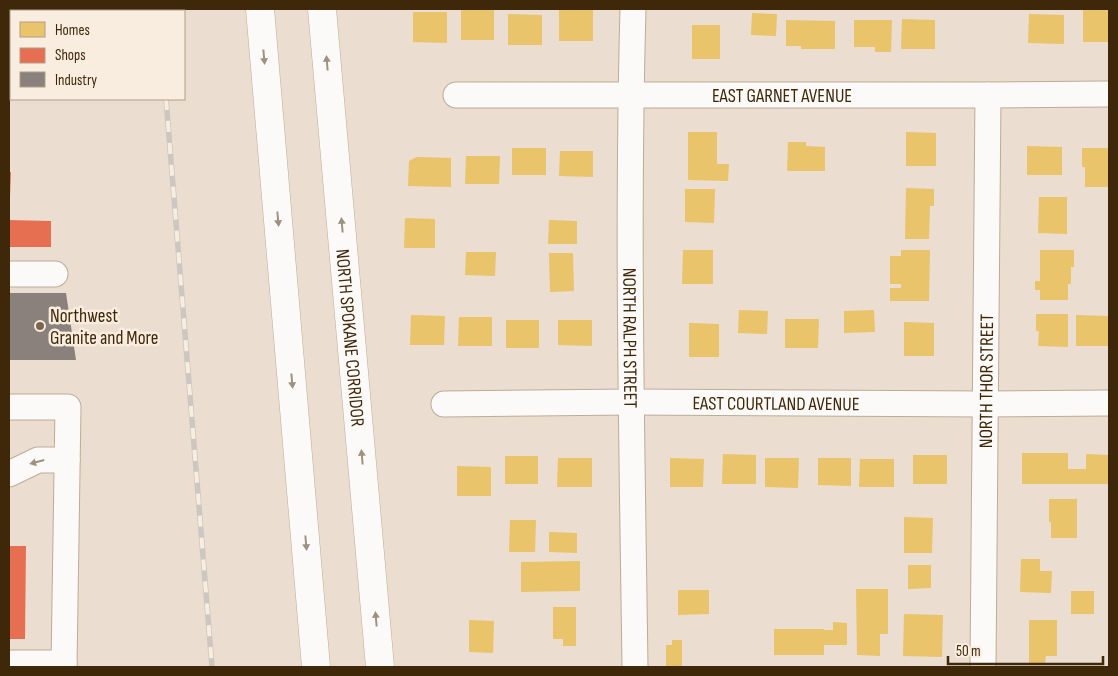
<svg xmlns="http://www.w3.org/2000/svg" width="1118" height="676" font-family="'Sofia Sans Condensed',sans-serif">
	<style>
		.homes { fill: #e9c46a }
		.shops { fill: #e76f51 }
		.industry { fill: #8a817c }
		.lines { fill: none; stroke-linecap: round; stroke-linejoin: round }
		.minor-casing { stroke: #bcac98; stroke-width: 27 }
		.highway-casing { stroke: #bcac98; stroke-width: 29 }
		.minor { stroke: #fcfaf8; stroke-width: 25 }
		.highway { stroke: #fcfaf8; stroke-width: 28 }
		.rail-casing { stroke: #ccc7c1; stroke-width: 5.5 }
		.rail { stroke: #f9ede0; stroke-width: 4; stroke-dasharray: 11; stroke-linecap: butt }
		.oneway { fill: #9e9181 }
		.poi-dot { fill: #7b674f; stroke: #f9ede0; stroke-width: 2 }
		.labels { text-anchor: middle; stroke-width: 5; stroke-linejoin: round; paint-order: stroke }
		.street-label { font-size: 19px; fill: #3f280a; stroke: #f9ede0 }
		.poi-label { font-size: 19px; fill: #3f280a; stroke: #f9ede0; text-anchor: start }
	</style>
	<rect width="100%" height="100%" fill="#ebddcf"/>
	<!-- homes -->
	<g class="homes">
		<rect x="1083" y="9" width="25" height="33"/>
		<rect x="461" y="10" width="33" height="30"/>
		<rect x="559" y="10" width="34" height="31"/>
		<polygon points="413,12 447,12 447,43 413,42"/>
		<polygon points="752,13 777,14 776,36 751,35"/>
		<polygon points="508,14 542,15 542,45 508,45"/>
		<polygon points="1029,14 1064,15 1064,44 1028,43"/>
		<polygon points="902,19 935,20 935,49 901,49"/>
		<polygon points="786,20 835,21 835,49 801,49 801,46 786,46"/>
		<polygon points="854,20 892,20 891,52 875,52 875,47 854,47"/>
		<rect x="692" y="25" width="28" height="34"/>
		<polygon points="688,132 717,132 717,164 729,164 728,181 688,180"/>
		<polygon points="906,132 936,133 936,166 906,166"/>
		<polygon points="788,142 806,142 806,146 825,147 825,171 787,171"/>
		<polygon points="1027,146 1062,147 1062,175 1027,175"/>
		<rect x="512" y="148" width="34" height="27"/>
		<polygon points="1082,148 1109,148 1109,187 1085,187 1085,167 1082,167"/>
		<polygon points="560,151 593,151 593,177 559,176"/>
		<polygon points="466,156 500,156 499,184 465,184"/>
		<polygon points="417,157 451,158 451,187 408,186 409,161"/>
		<polygon points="906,188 934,189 934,206 930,206 929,239 905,239"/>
		<polygon points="685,189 715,189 714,223 685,222"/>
		<polygon points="1039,197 1067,197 1067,234 1038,233"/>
		<polygon points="405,218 435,219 435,248 404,248"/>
		<polygon points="549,220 577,221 577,244 548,244"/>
		<polygon points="683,250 713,250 713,284 682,284"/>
		<polygon points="901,250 930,250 929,301 890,301 890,288 901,288 901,284 890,284 890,256 901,256"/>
		<polygon points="1040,250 1074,250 1074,267 1071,267 1071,284 1068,284 1068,300 1040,300 1040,290 1035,290 1035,281 1040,281"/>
		<polygon points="466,252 496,252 495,276 465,275"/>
		<polygon points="549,253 573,253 574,291 550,292"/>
		<polygon points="739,310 768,311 767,334 738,333"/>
		<polygon points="874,310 875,332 844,333 844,311"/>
		<polygon points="1036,314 1068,314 1068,347 1038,346 1039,331 1036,331"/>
		<polygon points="411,315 445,316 444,345 410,345"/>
		<polygon points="1076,315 1108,316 1108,346 1076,346"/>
		<polygon points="459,317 492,317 492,346 458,346"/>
		<polygon points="785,319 819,319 818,348 785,348"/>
		<rect x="506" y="320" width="33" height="28"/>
		<polygon points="558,320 592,320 592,346 558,345"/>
		<polygon points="904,322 934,323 934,356 904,356"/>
		<polygon points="689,323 719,324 719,357 689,357"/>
		<polygon points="1022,453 1068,453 1068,469 1086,469 1086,454 1109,455 1109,484 1022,484"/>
		<polygon points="723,454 756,455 756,484 722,484"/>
		<rect x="913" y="455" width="34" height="29"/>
		<rect x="505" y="456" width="33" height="28"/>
		<polygon points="558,458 592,458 592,487 557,487"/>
		<polygon points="670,458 704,459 703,487 670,487"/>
		<polygon points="765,458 799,458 798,488 765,487"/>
		<polygon points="818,458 851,458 851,486 818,485"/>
		<polygon points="860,459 894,459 894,487 859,487"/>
		<polygon points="457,466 491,467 491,496 457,496"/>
		<polygon points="1049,499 1077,499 1077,538 1051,538 1051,522 1049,522"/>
		<polygon points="904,517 933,518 932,553 904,553"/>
		<polygon points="510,520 536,520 535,552 509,552"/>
		<polygon points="549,532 577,533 577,553 549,552"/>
		<polygon points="1021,559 1040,559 1040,571 1052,571 1051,593 1020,592"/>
		<polygon points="580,561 580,591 521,592 521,562"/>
		<polygon points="908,565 931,565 931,588 908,589"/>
		<polygon points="856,589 888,589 888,634 880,634 880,656 857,655"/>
		<polygon points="678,590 709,590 709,614 678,615"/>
		<rect x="1071" y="591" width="23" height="23"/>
		<polygon points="553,607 576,607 576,646 563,646 563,639 553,639"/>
		<polygon points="904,614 943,615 942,657 903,656"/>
		<polygon points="469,620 494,621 493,653 469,652"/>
		<polygon points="1029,620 1057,620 1057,656 1046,656 1045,663 1029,663"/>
		<polygon points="833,622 847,623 847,645 824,645 824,655 774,655 774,629 824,629 824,630 833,630"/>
		<polygon points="672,640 682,640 682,667 666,667 666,645 672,645"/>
	</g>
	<!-- shops -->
	<g class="shops">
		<polygon points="9,172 11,172 10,197 9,197"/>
		<polygon points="9,220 51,221 51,247 9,247"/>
		<polygon points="9,546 26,546 25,639 9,639"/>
	</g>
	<!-- industry -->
	<polygon class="industry" points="9,293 66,293 76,360 9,360"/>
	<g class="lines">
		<defs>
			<g id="minor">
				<path id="s1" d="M633,9C627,228 632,448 635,667"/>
				<path id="s2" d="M456,95H988L1109,94"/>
				<polyline points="9,274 55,274"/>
				<path id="s3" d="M444,404L631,402L984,404L1109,403"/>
				<polyline points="9,407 68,407 64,667"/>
				<polyline points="9,474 38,460 67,460"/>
				<polyline points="9,663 64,663"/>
				<path id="s4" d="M983,667L988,95"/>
			</g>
			<g id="highway">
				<polyline points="260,9 316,667"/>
				<path id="s5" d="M322,9L380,667"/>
			</g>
		</defs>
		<!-- minor casing -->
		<use href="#minor" class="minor-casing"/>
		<!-- highway casing -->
		<use href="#highway" class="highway-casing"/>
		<!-- minor -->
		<use href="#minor" class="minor"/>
		<!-- highway -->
		<use href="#highway" class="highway"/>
		<defs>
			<g id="rail">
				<polyline points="158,9 158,11"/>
				<polyline points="166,99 212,667"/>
			</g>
		</defs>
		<!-- rail casing -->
		<use href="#rail" class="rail-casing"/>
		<!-- rail -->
		<use href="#rail" class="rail"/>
	</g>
	<!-- one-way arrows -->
	<defs><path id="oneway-solid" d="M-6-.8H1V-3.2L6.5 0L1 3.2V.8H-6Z" transform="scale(1.25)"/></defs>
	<g class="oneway">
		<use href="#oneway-solid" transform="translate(264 57) rotate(85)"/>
		<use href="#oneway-solid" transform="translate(327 63) rotate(-95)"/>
		<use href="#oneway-solid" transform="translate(278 219) rotate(85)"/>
		<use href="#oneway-solid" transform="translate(342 225) rotate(-95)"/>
		<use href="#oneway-solid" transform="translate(292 381) rotate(85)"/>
		<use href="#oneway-solid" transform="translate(362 457) rotate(-95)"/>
		<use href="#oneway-solid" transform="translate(37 462) rotate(165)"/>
		<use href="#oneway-solid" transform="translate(306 543) rotate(85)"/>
		<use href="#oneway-solid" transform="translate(376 619) rotate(-95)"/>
	</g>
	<!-- markers -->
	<circle class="poi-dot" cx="40" cy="326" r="5"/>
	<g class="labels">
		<!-- street labels -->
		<g class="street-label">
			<text dy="7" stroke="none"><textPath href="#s2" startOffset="326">EAST GARNET AVENUE</textPath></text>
			<text dy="7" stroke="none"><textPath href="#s5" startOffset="330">NORTH SPOKANE CORRIDOR</textPath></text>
			<text dy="7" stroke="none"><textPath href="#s1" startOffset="329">NORTH RALPH STREET</textPath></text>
			<text dy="7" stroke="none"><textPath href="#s4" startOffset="286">NORTH THOR STREET</textPath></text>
			<text dy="7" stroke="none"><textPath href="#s3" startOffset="332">EAST COURTLAND AVENUE</textPath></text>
		</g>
		<!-- poi labels -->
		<g class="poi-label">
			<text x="50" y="322">Northwest<tspan x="50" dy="22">Granite and More</tspan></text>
		</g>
	</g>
	<!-- border -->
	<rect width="1118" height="676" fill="none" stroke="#3f280a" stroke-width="20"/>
	<!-- legend -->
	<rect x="10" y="10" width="175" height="90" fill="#f9ede0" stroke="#af9e8a"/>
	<rect x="20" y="22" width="25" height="15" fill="#e9c46a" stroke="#af9e8a"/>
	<text x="55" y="35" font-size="15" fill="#3f280a">Homes</text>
	<rect x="20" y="48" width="25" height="15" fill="#e76f51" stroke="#af9e8a"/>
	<text x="55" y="60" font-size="15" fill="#3f280a">Shops</text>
	<rect x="20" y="72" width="25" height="15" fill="#8a817c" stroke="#af9e8a"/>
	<text x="55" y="85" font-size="15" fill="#3f280a">Industry</text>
	<!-- scale -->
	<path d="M948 656v8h155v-8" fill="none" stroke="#3f280a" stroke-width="2.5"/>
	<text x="956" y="656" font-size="15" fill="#3f280a" stroke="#f9ede0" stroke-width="4" paint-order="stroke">50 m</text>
</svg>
